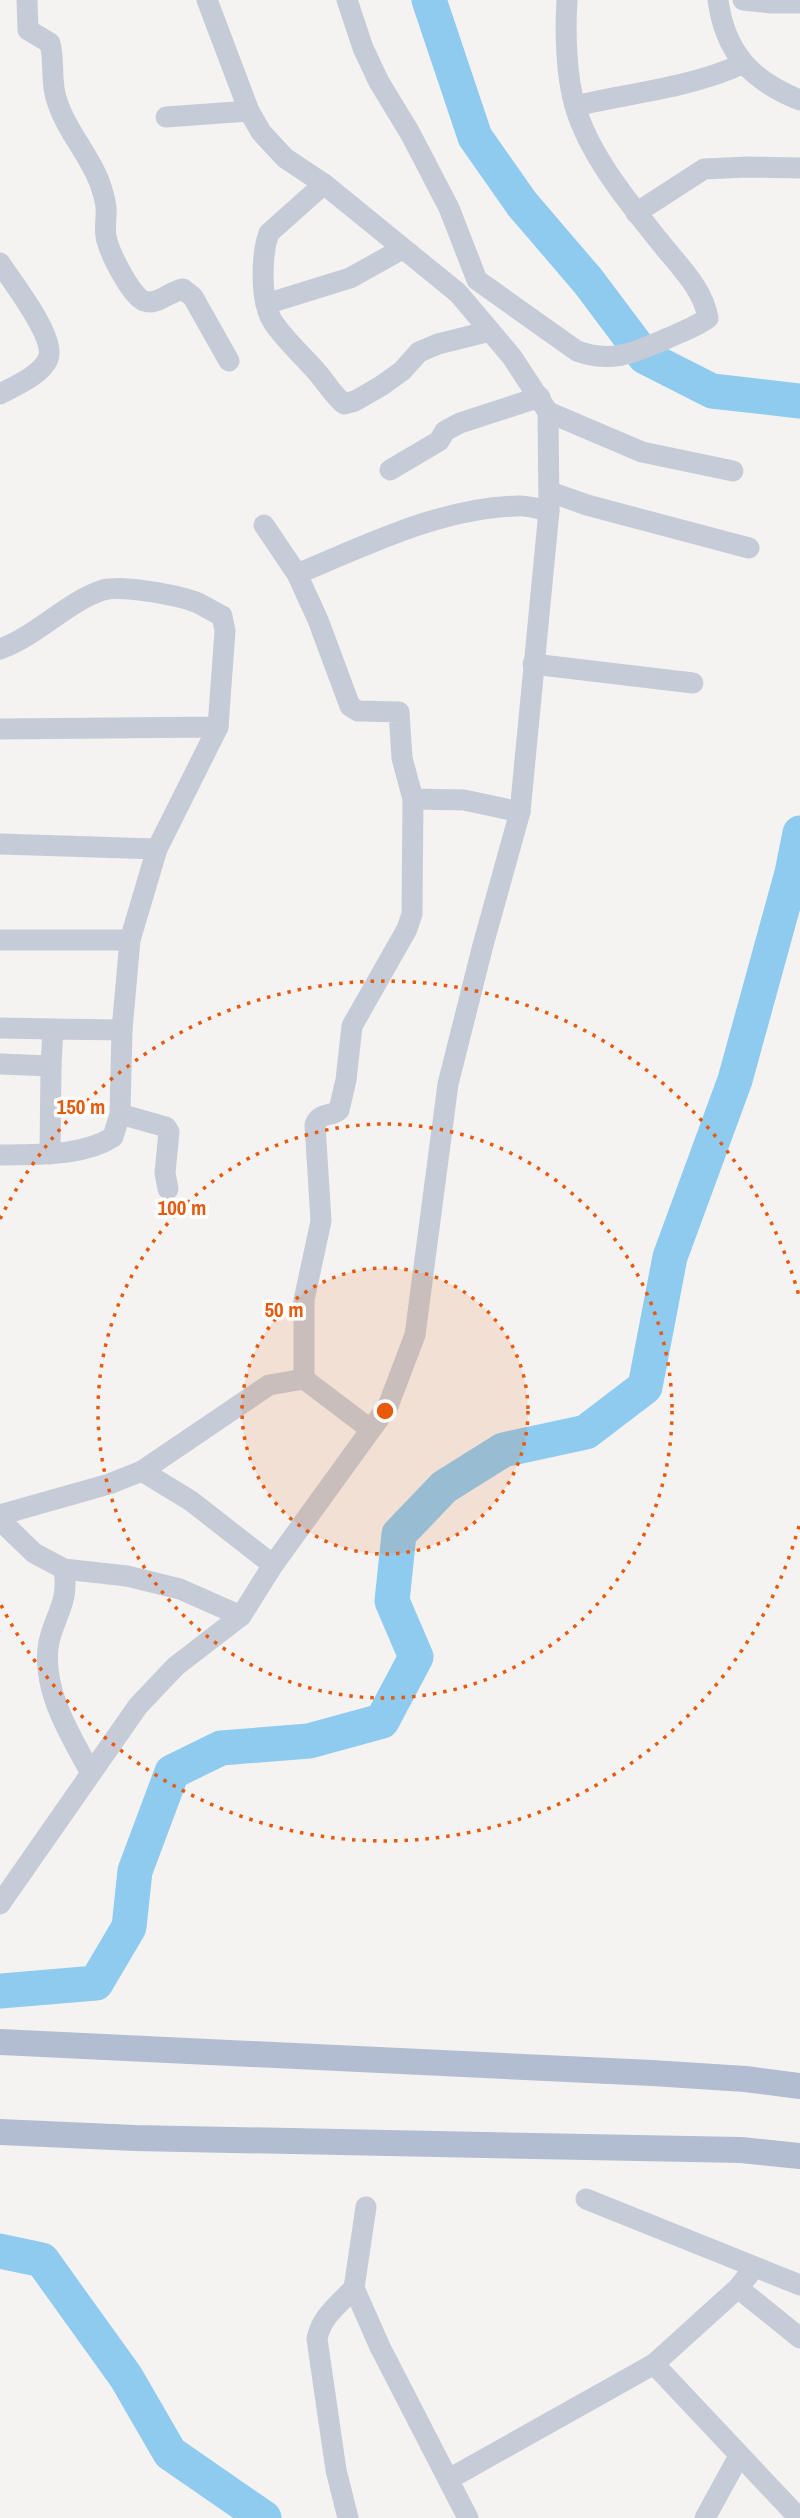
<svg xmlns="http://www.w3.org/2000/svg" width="800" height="2518" font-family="'Archivo Narrow',sans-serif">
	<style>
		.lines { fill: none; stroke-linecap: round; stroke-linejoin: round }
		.river { stroke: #8ecbef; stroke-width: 35 }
		.minor { stroke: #c6ccd7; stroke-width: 21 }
		.major { stroke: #b2bdd1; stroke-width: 26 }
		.ring { fill: none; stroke: #e8590c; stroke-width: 3.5; stroke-dasharray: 3.5 7 }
		.centre { fill: #e8590c; stroke: #fff; stroke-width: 3.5 }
		.ring-label { font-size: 21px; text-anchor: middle; font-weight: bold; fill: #e8590c; stroke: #fff; stroke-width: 7; stroke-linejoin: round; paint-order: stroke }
	</style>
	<rect width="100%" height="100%" fill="#f5f3f2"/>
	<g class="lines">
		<!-- river -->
		<g class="river">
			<polyline points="429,0 475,137 522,204 588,281 645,357 712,391 800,401"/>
			<polyline points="0,1991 96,1983 129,1927 135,1871 172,1772 221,1748 309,1741 382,1721 416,1657 392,1601 399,1534 444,1487 503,1450 586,1432 645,1387 670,1257 735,1080 792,873 800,833"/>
			<polyline points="0,2251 42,2260 126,2377 170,2453 264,2518"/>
		</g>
		<!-- minor -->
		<g class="minor">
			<path d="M27,0L28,30L50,43C55,63 50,82 57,101C66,130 88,153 99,181C102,189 105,199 106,207C107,219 103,232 108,244C112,257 132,297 144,301C157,306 170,291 183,289L193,297L229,361"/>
			<path d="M347,0L363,48L379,82L410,133L449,208L477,280L577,351C613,364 635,352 668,338C683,331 696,327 708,318C703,288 678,265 660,242C629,203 589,155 575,106C566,76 565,31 567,0"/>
			<path d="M718,0C725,53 752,81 800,100"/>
			<polyline points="743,0 771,3 800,3"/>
			<path d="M575,106C630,93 690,88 742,64"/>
			<polyline points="166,117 249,111"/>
			<path d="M324,184L269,233C261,255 260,302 273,322C285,340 302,355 316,371C326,382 332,394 344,404L355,401L381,386L402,371L419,352L438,344L490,331"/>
			<polyline points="636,213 704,169 748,167 800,168"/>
			<path d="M0,263C12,282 57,338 48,359C41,375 15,386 0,394"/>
			<polyline points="266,304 350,278 402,249"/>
			<polyline points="548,412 642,452 733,471"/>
			<polyline points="390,470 439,441 445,431 460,423 540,397"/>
			<polyline points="550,492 587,505 749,548"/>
			<polyline points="264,525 297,574 318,620 350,706 358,711 399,712 402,758 413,799"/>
			<path d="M297,574C367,545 440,508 517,506C527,505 539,509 549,511"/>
			<path d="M0,649C37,636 68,601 103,590C122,585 179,595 198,603C206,607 214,612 222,616L225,631L218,727L0,729"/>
			<polyline points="533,664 693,683"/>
			<polyline points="0,844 157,849 218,727"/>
			<polyline points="0,940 130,940 157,849"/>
			<polyline points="0,1028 53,1029"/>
			<polyline points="0,1064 51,1066 50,1154"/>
			<polyline points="51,1066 53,1029 122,1030"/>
			<polyline points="120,1114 166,1127 169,1132 165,1173 168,1189"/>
			<path d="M0,1155C37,1154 81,1157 113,1137L120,1114L122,1030L130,940"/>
			<path d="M304,1379V1300L321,1221L315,1125C319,1112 331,1117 339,1110L346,1080L352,1026L407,929L412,914L413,799L464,800L520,812"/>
			<polyline points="0,1515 109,1484 142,1471"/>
			<polyline points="0,1520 34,1553 64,1569 127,1576 180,1589 241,1616"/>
			<polyline points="273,1565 191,1501 142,1471 269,1385 304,1379 370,1429"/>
			<path d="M64,1569C69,1603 56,1612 49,1642C40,1687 70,1735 91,1773"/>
			<polyline points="0,1904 138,1706 176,1666 241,1616 273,1565 388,1406 415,1335 448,1084 483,945 520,812 549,511 548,412 512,357 458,293 324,184 285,158 261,132 249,111 207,0"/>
			<polyline points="586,2199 800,2285"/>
			<polyline points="366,2207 354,2288 380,2347 468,2518"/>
			<polyline points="738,2288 800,2338"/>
			<polyline points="654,2364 799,2518"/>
			<polyline points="449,2479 654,2364 738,2288 754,2268"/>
			<path d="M348,2518L336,2470L317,2339C321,2317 339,2304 354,2288"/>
			<polyline points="705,2518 739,2456"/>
		</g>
		<!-- major -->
		<g class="major">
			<polyline points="0,2042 652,2073 745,2079 800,2086"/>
			<polyline points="0,2132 135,2138 741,2150 800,2156"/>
		</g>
	</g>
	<!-- distance rings -->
	<circle cx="385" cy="1411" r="143" fill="#e8590c" fill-opacity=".12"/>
	<g class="ring">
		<circle cx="385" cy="1411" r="143"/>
		<circle cx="385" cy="1411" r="287"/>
		<path d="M799 1526A430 430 0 0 1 0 1603M0 1219A430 430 0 0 1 799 1296"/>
	</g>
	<circle cx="385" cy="1411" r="10" class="centre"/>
	<g class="ring-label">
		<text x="81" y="1114">150 m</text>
		<text x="182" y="1215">100 m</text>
		<text x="284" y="1317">50 m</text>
	</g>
</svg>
